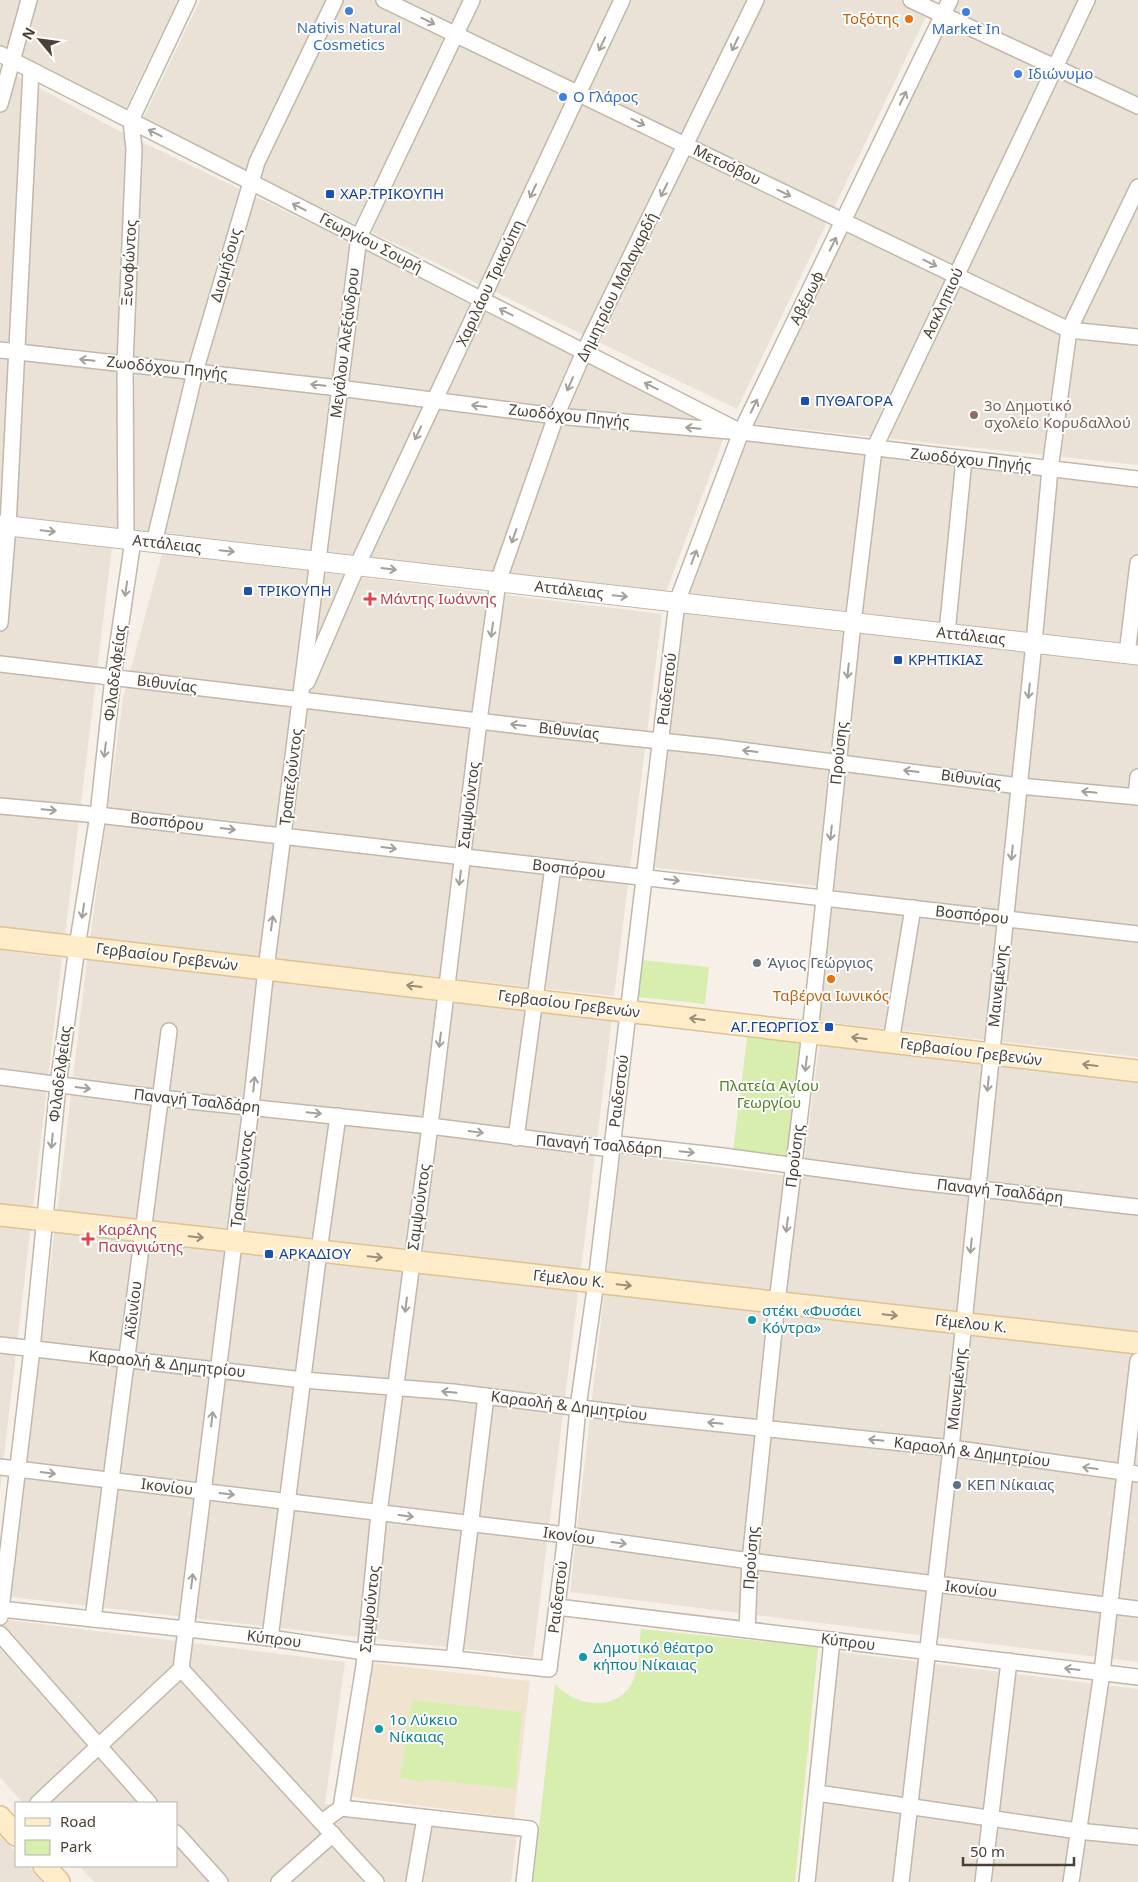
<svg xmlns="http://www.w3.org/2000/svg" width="1138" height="1882" font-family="'Noto Sans',sans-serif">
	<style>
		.residential { fill: #eae2d6 }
		.education { fill: #f0e4d1 }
		.green { fill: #d8eeae }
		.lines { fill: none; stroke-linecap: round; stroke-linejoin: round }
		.minor-casing { stroke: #c2b7aa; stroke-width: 18 }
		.tertiary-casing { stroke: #c2b7aa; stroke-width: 21 }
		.secondary-casing { stroke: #ddc296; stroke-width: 24 }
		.minor { stroke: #fff; stroke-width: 15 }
		.tertiary { stroke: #fff; stroke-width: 19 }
		.secondary { stroke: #ffecc9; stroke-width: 21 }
		.oneway { stroke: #a4a09a }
		.oneway2 { stroke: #9b8d78 }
		.shop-dot { fill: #3f7fe0; stroke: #fff; stroke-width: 2 }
		.food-dot { fill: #e8710a; stroke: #fff; stroke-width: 2 }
		.transit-dot { fill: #1a4fb4; stroke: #fff; stroke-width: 2 }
		.education-dot { fill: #8d6e63; stroke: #fff; stroke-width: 2 }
		.health-dot { fill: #e0444e; stroke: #fff; stroke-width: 2 }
		.worship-dot { fill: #6b7280; stroke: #fff; stroke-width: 2 }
		.culture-dot { fill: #0f9aa8; stroke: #fff; stroke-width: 2 }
		.service-dot { fill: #5c6f8a; stroke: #fff; stroke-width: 2 }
		.labels { text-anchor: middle; stroke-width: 4; stroke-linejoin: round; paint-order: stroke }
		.food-label { font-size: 15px; fill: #c56008; stroke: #fff; text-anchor: end }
		.shop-label { font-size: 15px; fill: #366cbe; stroke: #fff }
		.street-label { font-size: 15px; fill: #4a4036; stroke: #fff }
		.transit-label { font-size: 15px; fill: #164399; stroke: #fff; text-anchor: start }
		.education-label { font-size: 15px; fill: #785e54; stroke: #fff; text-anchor: start }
		.health-label { font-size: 15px; fill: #be3a42; stroke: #fff; text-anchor: start }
		.worship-label { font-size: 15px; fill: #5b616d; stroke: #fff; text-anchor: start }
		.park-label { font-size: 15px; fill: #528322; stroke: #fff }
		.culture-label { font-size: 15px; fill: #0d838f; stroke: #fff; text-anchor: start }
		.service-label { font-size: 15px; fill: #4e5e75; stroke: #fff; text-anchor: start }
	</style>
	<rect width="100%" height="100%" fill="#f6f0e9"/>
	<!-- residential -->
	<g class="residential">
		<polygon points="0,0 178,0 123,114 0,49"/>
		<polygon points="200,0 934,0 737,409 142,121"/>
		<polygon points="957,0 1138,0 1138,465 752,424"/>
		<polygon points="0,67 121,132 729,424 666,592 0,517"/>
		<polygon points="746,440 1138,488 1138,1057 818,1021 833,888 650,867 677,617"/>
		<polygon points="0,534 112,547 65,936 0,929"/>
		<polygon points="162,553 662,614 614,996 90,939 123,698"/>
		<polygon points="0,950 62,958 0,1491"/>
		<polygon points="87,960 612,1018 533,1657 11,1597"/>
		<polygon points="820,1040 1138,1077 1138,1662 570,1592 620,1154 802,1178"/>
		<polygon points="0,1619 345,1662 325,1804 517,1833 511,1882 94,1882 79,1866 176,1866 176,1803 23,1803 0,1777"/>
		<polygon points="839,1652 1138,1689 1138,1882 814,1882"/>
		<polygon points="0,1835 16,1853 16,1866 28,1866 42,1882 0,1882"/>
	</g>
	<!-- education -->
	<polygon class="education" points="363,1662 530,1681 514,1818 345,1796"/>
	<!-- green -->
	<g class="green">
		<polygon points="642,960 709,967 705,1004 638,997"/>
		<polygon points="748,1030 805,1038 789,1158 733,1151"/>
		<path d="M641,1629L818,1647L795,1882H533L555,1684C561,1689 567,1695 574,1698C594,1707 621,1705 632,1683C640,1667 639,1646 641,1629Z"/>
		<polygon points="412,1700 522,1712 515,1789 425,1779 424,1782 400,1778"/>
	</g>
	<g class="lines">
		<defs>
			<g id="minor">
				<polyline points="384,0 1069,330 1138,337"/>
				<polyline points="911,0 1138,106"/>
				<polyline points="0,54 733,428"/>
				<polyline points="0,104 29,0"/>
				<polyline points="0,350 339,388 556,416 741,432 1138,479"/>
				<polyline points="126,540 125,364 134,149 131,120 188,0"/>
				<polyline points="154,543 195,372 257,162 335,0"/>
				<polyline points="0,623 8,526 31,70"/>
				<polyline points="947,633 964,459"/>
				<polyline points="1127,654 1138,563"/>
				<polyline points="0,664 537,728 717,747 1019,786 1138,797"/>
				<polyline points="307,682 357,566 622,0"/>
				<polyline points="1136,797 1138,777"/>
				<polyline points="0,806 98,815 1138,934"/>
				<polyline points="891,1042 913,908"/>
				<polyline points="0,1077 160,1098 430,1126 612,1149 617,1144 723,1156 910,1181 1138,1207"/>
				<polyline points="516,1138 553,867"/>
				<polyline points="0,1345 303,1380 453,1392 637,1415 951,1448 1138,1474"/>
				<polyline points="0,1467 566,1535 750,1561 1138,1609"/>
				<polyline points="557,1607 1138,1677"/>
				<polyline points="0,1609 270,1638 365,1652 454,1659 549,1669 566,1535 578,1407 596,1282 677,602 741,432 950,0"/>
				<polyline points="0,1617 32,1349 58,1085 77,947 98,815 113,677 133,540"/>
				<polyline points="93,1619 169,1031"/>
				<polyline points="747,1630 750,1561 777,1302 810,1033 853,623 874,449 1087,0"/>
				<polyline points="0,1634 149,1803"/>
				<polyline points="270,1638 319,1251 338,1116"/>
				<polyline points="454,1659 486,1396"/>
				<polyline points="181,1669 376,1882"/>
				<polyline points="817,1793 1078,1831 1138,1837"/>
				<polyline points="38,1803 181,1669 251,1107 266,969 359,237 472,0"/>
				<polyline points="341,1808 530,1829 524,1882"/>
				<polyline points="322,1822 341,1808 364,1666 379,1513 430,1126 479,721 498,582 556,416 584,352 756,0"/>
				<polyline points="176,1833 220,1882"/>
				<polyline points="279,1882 333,1834"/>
				<polyline points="414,1882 425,1818"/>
				<polyline points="807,1882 832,1640"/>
				<polyline points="901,1882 951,1448 1034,643 1050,469 1069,330 1138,187"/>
				<polyline points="983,1882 1009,1661"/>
				<polyline points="1071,1882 1102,1672 1138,1361"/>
			</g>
			<polyline id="tertiary" points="0,525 1138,655"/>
			<g id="secondary">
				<polyline points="0,938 1138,1071"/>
				<polyline points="0,1215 1138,1343"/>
				<polyline points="0,1817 16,1835"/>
				<polyline points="44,1866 59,1882"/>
			</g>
		</defs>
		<!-- minor casing -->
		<use href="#minor" class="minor-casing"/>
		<!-- tertiary casing -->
		<use href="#tertiary" class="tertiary-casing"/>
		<!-- secondary casing -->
		<use href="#secondary" class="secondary-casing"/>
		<!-- minor -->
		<use href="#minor" class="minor"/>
		<!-- tertiary -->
		<use href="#tertiary" class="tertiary"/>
		<!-- secondary -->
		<use href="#secondary" class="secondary"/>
	</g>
	<!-- one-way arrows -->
	<defs><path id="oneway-shaft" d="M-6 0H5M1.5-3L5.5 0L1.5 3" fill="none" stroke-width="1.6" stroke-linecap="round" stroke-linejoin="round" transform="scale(1.25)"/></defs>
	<g class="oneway">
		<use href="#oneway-shaft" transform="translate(428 21) rotate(26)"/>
		<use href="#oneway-shaft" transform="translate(602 44) rotate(115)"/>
		<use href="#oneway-shaft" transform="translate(735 44) rotate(115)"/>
		<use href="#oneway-shaft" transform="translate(903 98) rotate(-64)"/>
		<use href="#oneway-shaft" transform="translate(638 122) rotate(26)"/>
		<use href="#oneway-shaft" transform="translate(155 133) rotate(-153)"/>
		<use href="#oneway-shaft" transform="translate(664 190) rotate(116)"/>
		<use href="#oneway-shaft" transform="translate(533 191) rotate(115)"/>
		<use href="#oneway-shaft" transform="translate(784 193) rotate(26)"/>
		<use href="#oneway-shaft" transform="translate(299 207) rotate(-153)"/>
		<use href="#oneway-shaft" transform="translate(833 244) rotate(-64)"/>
		<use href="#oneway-shaft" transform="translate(930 263) rotate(26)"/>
		<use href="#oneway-shaft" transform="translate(506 312) rotate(-153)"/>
		<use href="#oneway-shaft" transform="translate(87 360) rotate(-174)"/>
		<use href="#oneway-shaft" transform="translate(570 384) rotate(114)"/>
		<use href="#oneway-shaft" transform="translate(318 385) rotate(-174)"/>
		<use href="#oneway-shaft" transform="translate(651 386) rotate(-153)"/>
		<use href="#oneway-shaft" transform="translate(479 406) rotate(-173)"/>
		<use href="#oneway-shaft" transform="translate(754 406) rotate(-64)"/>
		<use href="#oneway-shaft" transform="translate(693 428) rotate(-175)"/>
		<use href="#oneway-shaft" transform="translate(418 433) rotate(115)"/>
		<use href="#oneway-shaft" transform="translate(48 531) rotate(6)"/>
		<use href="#oneway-shaft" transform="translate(514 536) rotate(109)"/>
		<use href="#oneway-shaft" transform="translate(227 551) rotate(6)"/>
		<use href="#oneway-shaft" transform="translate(694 557) rotate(-69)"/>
		<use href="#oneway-shaft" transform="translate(389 569) rotate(7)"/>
		<use href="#oneway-shaft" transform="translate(126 589) rotate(98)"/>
		<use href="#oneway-shaft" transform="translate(620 596) rotate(6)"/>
		<use href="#oneway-shaft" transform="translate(492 630) rotate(98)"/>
		<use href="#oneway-shaft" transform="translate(848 671) rotate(96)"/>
		<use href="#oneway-shaft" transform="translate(1029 691) rotate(96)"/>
		<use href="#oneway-shaft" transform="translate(518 725) rotate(-173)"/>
		<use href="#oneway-shaft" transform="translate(105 750) rotate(97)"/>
		<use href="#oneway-shaft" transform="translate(750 751) rotate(-173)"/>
		<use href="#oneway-shaft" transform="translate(911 771) rotate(-173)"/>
		<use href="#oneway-shaft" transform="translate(1089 792) rotate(-174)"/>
		<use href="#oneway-shaft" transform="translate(49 810) rotate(5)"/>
		<use href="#oneway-shaft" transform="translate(228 829) rotate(7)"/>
		<use href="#oneway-shaft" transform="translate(831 833) rotate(96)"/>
		<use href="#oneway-shaft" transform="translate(389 848) rotate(7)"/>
		<use href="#oneway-shaft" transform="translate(1012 853) rotate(96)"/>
		<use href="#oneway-shaft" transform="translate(460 878) rotate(97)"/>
		<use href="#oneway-shaft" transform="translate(672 880) rotate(7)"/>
		<use href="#oneway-shaft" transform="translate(83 911) rotate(99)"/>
		<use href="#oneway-shaft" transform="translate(272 923) rotate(-82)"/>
		<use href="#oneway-shaft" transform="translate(440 1040) rotate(97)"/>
		<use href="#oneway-shaft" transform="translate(806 1064) rotate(97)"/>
		<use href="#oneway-shaft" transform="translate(254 1084) rotate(-84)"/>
		<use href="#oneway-shaft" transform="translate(988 1084) rotate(96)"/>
		<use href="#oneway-shaft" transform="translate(83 1088) rotate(7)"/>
		<use href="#oneway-shaft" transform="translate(314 1113) rotate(6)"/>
		<use href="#oneway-shaft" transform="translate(476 1132) rotate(8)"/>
		<use href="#oneway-shaft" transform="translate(52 1141) rotate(96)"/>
		<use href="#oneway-shaft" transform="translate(687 1152) rotate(6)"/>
		<use href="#oneway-shaft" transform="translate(787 1225) rotate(97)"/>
		<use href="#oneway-shaft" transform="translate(971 1246) rotate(96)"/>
		<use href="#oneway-shaft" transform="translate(406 1305) rotate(97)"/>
		<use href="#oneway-shaft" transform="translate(449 1392) rotate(-174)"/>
		<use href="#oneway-shaft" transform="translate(212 1419) rotate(-83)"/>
		<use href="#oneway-shaft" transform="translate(715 1423) rotate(-174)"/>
		<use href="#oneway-shaft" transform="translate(876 1440) rotate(-174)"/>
		<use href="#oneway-shaft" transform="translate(1090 1468) rotate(-172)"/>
		<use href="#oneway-shaft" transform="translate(48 1473) rotate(7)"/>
		<use href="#oneway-shaft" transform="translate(227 1494) rotate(7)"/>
		<use href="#oneway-shaft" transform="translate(406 1516) rotate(7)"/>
		<use href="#oneway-shaft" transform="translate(619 1543) rotate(8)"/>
		<use href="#oneway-shaft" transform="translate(192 1581) rotate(-83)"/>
		<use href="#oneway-shaft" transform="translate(1072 1669) rotate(-173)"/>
	</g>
	<g class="oneway2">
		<use href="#oneway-shaft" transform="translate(414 986) rotate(-173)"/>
		<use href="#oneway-shaft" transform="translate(697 1019) rotate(-173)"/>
		<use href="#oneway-shaft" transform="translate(859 1038) rotate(-173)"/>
		<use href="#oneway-shaft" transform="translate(1090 1065) rotate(-173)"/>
		<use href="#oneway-shaft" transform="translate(196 1237) rotate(6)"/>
		<use href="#oneway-shaft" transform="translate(375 1257) rotate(6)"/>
		<use href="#oneway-shaft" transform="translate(624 1285) rotate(6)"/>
		<use href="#oneway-shaft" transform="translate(890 1315) rotate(6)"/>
	</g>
	<!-- markers -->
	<g class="shop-dot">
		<circle cx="349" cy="11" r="5"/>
		<circle cx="966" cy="12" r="5"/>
		<circle cx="1018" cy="74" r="5"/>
		<circle cx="563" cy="97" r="5"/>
	</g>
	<g class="food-dot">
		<circle cx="909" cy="19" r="5"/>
		<circle cx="831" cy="979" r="5"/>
	</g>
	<g class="transit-dot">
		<rect x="325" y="189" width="10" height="10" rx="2.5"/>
		<rect x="800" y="396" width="10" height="10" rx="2.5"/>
		<rect x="243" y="586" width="10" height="10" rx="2.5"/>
		<rect x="893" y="655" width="10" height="10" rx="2.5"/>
		<rect x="824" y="1022" width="10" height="10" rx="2.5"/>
		<rect x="264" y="1249" width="10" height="10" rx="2.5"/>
	</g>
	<circle class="education-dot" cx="974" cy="415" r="5"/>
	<g class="health-dot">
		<path d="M367.5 591.5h5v5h5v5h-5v5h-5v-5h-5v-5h5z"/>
		<path d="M85.5 1231.5h5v5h5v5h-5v5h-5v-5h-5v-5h5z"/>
	</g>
	<circle class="worship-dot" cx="757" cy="963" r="5"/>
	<g class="culture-dot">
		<circle cx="752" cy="1320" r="5"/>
		<circle cx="583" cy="1657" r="5"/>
		<circle cx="379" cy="1729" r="5"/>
	</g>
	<circle class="service-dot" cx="957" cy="1485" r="5"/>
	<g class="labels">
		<!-- food labels -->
		<g class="food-label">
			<text x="899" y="24">Τοξότης</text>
			<text x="831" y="1001" text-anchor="middle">Ταβέρνα Ιωνικός</text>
		</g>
		<!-- shop labels -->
		<g class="shop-label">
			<text x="349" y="33">Nativis Natural<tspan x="349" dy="17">Cosmetics</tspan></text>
			<text x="966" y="34">Market In</text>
			<text x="1028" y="79" text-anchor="start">Ιδιώνυμο</text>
			<text x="573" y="102" text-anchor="start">Ο Γλάρος</text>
		</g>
		<!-- street labels -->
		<g class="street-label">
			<text transform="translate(727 165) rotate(26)" y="5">Μετσόβου</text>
			<text transform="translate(371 243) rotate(27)" y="5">Γεωργίου Σουρή</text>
			<text transform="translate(129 263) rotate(-87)" y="5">Ξενοφώντος</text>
			<text transform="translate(226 265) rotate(-74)" y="5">Διομήδους</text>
			<text transform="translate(490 283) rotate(-65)" y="5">Χαριλάου Τρικούπη</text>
			<text transform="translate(617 287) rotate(-64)" y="5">Δημητρίου Μαλαγαρδή</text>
			<text transform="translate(807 298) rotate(-64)" y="5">Αβέρωφ</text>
			<text transform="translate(943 303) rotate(-65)" y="5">Ασκληπιού</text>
			<text transform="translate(345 343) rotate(-83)" y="5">Μεγάλου Αλεξάνδρου</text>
			<text transform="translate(167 368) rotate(6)" y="5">Ζωοδόχου Πηγής</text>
			<text transform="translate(569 416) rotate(6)" y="5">Ζωοδόχου Πηγής</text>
			<text transform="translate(971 460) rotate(6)" y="5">Ζωοδόχου Πηγής</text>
			<text transform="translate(167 544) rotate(6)" y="5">Αττάλειας</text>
			<text transform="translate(569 590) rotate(6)" y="5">Αττάλειας</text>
			<text transform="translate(971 636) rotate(6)" y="5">Αττάλειας</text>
			<text transform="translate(115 673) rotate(-83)" y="5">Φιλαδελφείας</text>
			<text transform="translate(167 684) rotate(7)" y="5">Βιθυνίας</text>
			<text transform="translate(667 689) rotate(-83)" y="5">Ραιδεστού</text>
			<text transform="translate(569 731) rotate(6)" y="5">Βιθυνίας</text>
			<text transform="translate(839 753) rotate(-84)" y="5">Προύσης</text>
			<text transform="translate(291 777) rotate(-83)" y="5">Τραπεζούντος</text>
			<text transform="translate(971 779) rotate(8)" y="5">Βιθυνίας</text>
			<text transform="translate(469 805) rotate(-83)" y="5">Σαμψούντος</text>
			<text transform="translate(167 822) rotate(6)" y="5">Βοσπόρου</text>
			<text transform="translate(569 869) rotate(7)" y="5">Βοσπόρου</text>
			<text transform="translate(972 915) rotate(6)" y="5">Βοσπόρου</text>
			<text transform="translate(167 957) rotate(7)" y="5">Γερβασίου Γρεβενών</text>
			<text transform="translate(998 986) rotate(-84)" y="5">Μαινεμένης</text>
			<text transform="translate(569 1004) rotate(7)" y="5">Γερβασίου Γρεβενών</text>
			<text transform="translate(971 1052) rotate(7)" y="5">Γερβασίου Γρεβενών</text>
			<text transform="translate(60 1074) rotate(-83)" y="5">Φιλαδελφείας</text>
			<text transform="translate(619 1091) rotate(-83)" y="5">Ραιδεστού</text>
			<text transform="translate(197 1101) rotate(6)" y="5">Παναγή Τσαλδάρη</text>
			<text transform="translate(599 1145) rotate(4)" y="5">Παναγή Τσαλδάρη</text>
			<text transform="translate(795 1156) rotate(-83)" y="5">Προύσης</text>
			<text transform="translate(242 1179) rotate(-83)" y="5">Τραπεζούντος</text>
			<text transform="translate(1000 1191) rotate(6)" y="5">Παναγή Τσαλδάρη</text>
			<text transform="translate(419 1207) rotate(-82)" y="5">Σαμψούντος</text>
			<text transform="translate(569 1279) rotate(6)" y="5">Γέμελου Κ.</text>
			<text transform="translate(133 1310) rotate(-83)" y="5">Αϊδινίου</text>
			<text transform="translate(971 1324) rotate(6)" y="5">Γέμελου Κ.</text>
			<text transform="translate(167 1364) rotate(6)" y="5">Καραολή &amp; Δημητρίου</text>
			<text transform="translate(957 1389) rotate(-84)" y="5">Μαινεμένης</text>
			<text transform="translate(569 1406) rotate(7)" y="5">Καραολή &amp; Δημητρίου</text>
			<text transform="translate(972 1452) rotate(7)" y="5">Καραολή &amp; Δημητρίου</text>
			<text transform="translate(167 1487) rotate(7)" y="5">Ικονίου</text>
			<text transform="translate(569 1536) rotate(8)" y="5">Ικονίου</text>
			<text transform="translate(751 1558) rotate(-86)" y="5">Προύσης</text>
			<text transform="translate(971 1589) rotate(7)" y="5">Ικονίου</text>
			<text transform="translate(558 1597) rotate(-83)" y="5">Ραιδεστού</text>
			<text transform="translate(370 1609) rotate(-84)" y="5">Σαμψούντος</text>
			<text transform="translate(274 1639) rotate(7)" y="5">Κύπρου</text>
			<text transform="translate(848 1642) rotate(7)" y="5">Κύπρου</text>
		</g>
		<!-- transit labels -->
		<g class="transit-label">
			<text x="340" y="199">ΧΑΡ.ΤΡΙΚΟΥΠΗ</text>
			<text x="815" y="406">ΠΥΘΑΓΟΡΑ</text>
			<text x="258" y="596">ΤΡΙΚΟΥΠΗ</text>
			<text x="908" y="665">ΚΡΗΤΙΚΙΑΣ</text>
			<text x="819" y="1032" text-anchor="end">ΑΓ.ΓΕΩΡΓΙΟΣ</text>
			<text x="279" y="1259">ΑΡΚΑΔΙΟΥ</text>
		</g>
		<!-- education labels -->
		<g class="education-label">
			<text x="984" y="411">3ο Δημοτικό<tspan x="984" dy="17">σχολείο Κορυδαλλού</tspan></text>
		</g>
		<!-- health labels -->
		<g class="health-label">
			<text x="380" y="604">Μάντης Ιωάννης</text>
			<text x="98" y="1235">Καρέλης<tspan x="98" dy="17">Παναγιώτης</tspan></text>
		</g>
		<!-- worship labels -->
		<g class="worship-label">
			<text x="767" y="968">Άγιος Γεώργιος</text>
		</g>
		<!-- park labels -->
		<g class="park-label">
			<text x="769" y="1091">Πλατεία Αγίου<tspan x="769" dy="17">Γεωργίου</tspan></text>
		</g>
		<!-- culture labels -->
		<g class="culture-label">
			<text x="762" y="1316">στέκι «Φυσάει<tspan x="762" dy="17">Κόντρα»</tspan></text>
			<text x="593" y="1653">Δημοτικό θέατρο<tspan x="593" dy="17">κήπου Νίκαιας</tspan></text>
			<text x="389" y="1725">1ο Λύκειο<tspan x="389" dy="17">Νίκαιας</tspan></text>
		</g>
		<!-- service labels -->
		<g class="service-label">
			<text x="967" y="1490">ΚΕΠ Νίκαιας</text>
		</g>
	</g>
	<!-- legend -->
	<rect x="15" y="1802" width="162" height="65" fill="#ffffff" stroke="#b7b3af"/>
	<rect x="25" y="1818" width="25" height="8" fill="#ffecc9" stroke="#b7b3af"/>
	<text x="60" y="1827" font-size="15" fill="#4a4036">Road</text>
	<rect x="25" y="1840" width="25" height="15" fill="#d8eeae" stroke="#b7b3af"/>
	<text x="60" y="1852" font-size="15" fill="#4a4036">Park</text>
	<!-- north arrow -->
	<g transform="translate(40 40) rotate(299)" stroke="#ffffff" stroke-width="4" paint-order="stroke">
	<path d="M0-4L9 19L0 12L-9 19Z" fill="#4a4036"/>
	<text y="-8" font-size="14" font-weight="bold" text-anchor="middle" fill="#4a4036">N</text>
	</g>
	<!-- scale -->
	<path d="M963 1857v8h111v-8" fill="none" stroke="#4a4036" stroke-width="2.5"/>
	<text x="970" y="1857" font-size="15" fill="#4a4036" stroke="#ffffff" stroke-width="4" paint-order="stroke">50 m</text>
</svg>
